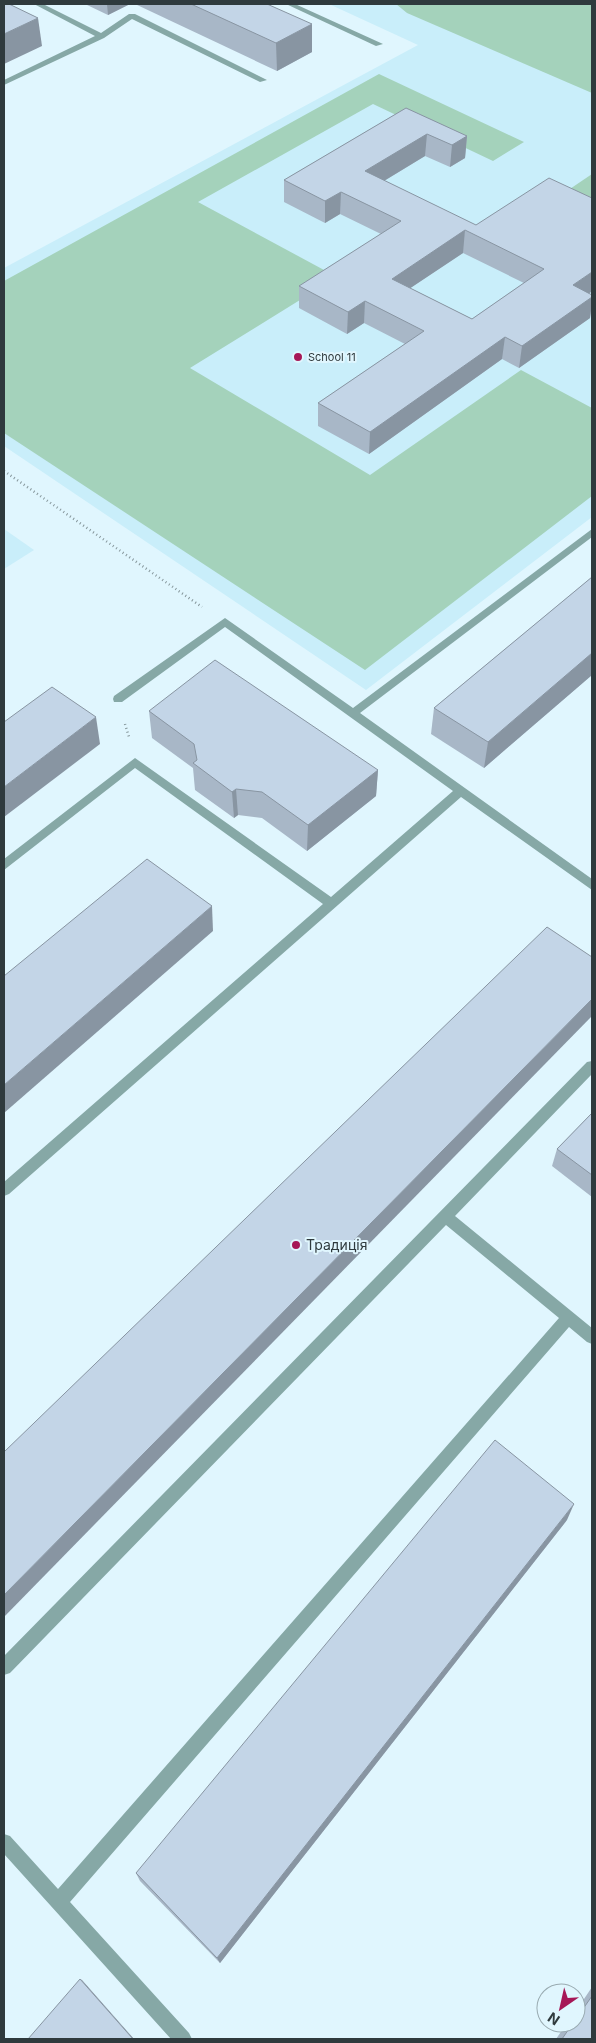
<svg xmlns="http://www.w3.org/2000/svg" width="596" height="2043" font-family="Inter,sans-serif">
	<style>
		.built { fill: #c9eefa }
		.green { fill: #a4d2bb }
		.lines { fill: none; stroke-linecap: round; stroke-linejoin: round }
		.path { stroke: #87989d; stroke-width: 2.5; stroke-dasharray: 1 3; stroke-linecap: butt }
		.minor { fill: #86a8a6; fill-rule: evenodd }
		.wall { fill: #a8b7c7; fill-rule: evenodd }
		.shaded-wall { fill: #8895a2 }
		.building { fill: #c3d5e7; stroke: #8895a2; fill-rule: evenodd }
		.poi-dot { fill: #a61757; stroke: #e0f6fe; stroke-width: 2 }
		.labels { text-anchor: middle; stroke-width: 4; stroke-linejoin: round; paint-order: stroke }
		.far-poi-label { font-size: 11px; fill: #2f3a3d; stroke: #e0f6fe; text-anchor: start }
		.poi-label { font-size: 14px; fill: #2f3a3d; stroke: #e0f6fe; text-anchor: start }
	</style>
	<rect width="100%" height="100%" fill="#e0f6fe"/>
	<!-- built -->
	<g class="built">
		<polygon points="329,4 592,4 592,517 366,690 4,446 4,268 418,45"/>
		<polygon points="4,529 34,550 4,569"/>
	</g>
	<!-- green -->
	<g class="green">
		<polygon points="396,4 592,4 592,93 407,13"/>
		<polygon points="379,74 524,142 493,161 373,104 198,202 337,277 190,368 370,475 521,370 592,408 592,496 365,670 4,433 4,281"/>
		<polygon points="592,174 592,209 561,195"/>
	</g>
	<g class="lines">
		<!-- path -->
		<g class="path">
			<polyline points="4,471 202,607"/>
			<polyline points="125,724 129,737"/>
		</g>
		<!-- minor -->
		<g class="minor">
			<polygon points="34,4 43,4 101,33 129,14 135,14 267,80 260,82 132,19 104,38 4,85 4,80 95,36"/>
			<polygon points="286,4 295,4 383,44 376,46"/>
			<polygon points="592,529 592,537 360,713 592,879 592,890 461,797 9,1194 4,1196 4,1182 323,904 135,768 4,870 4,859 135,758 331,897 453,791 225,627 122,702 114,702 113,699 114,696 225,618 353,708"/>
			<polygon points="592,1061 592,1074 455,1216 592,1328 592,1344 587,1342 569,1327 70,1902 189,2033 192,2039 171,2039 4,1854 4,1834 10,1836 58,1889 559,1318 446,1225 10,1673 4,1675 4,1656 587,1062"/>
		</g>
	</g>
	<!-- wall -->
	<g class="wall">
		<polygon points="85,4 130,4 108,15"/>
		<polygon points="135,4 267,4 312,52 277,71"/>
		<path d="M406,108L467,136L465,158L450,167L425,156L384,181L592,291L589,294L592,295V303L590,318L519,368L502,359L369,454L318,426V403L405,344L364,323L347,334L299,308V286L381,234L340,214L325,223L284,202V180ZM463,253L524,283L472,319L410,288Z"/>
		<polygon points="592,577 592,675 484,768 431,734 434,708"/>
		<polygon points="149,711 378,770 376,796 307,851 262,818 238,815 234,818 195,790 193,768 152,738"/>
		<polygon points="592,1113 592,1197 552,1166 557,1149"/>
		<polygon points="567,1520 220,1963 140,1881 136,1873"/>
		<polygon points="592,1987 592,2039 556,2039 567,2023 576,2023 576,2011"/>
	</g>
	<!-- shaded-wall -->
	<g class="shaded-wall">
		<polygon points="107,4 130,4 108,15"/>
		<polygon points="38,18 42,46 4,64 4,34"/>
		<polygon points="312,24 312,52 277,71 276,43"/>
		<polygon points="427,134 425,156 364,193 365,171"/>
		<polygon points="467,136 465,158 450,167 452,145"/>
		<polygon points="341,192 340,214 325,223 325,201"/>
		<polygon points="465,230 463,253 391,301 392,279"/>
		<polygon points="592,272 592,291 569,308 573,285"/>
		<polygon points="592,297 592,303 590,318 519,368 522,346"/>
		<polygon points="365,301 364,323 347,334 348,312"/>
		<polygon points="505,337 502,359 369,454 370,432"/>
		<polygon points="592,653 592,675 484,768 488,742"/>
		<polygon points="96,717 100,744 4,817 4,787"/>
		<polygon points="378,770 376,796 307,851 308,825"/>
		<polygon points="236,789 238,815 234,818 232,792"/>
		<polygon points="212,906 213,931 4,1113 4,1085"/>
		<polygon points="592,999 592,1016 4,1617 4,1595"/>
		<polygon points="574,1504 567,1520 220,1963 217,1958"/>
		<polygon points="80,1979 82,1980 134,2039 133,2039"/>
	</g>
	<!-- building -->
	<g class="building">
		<polygon points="4,4 9,4 38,18 4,34"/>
		<polygon points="191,4 267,4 312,24 276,43"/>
		<path d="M406,108L467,136L452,145L427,134L365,171L476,225L549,178L592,198V272L573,285L592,295V297L522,346L505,337L370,432L318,403L424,331L365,301L348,312L299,286L401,221L341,192L325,201L284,180ZM465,230L544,269L472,319L392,279Z"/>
		<polygon points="592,577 592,653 488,742 434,708"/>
		<polygon points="215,660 378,770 308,825 262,792 236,789 232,792 193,763 197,760 194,744 149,711"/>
		<polygon points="52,687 96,717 4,787 4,722"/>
		<polygon points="147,859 212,906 4,1085 4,976"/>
		<polygon points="547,927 592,957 592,999 4,1595 4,1452"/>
		<polygon points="592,1113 592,1175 557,1149"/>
		<polygon points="495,1440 574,1504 217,1958 136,1873"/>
		<polygon points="80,1979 133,2039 28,2039"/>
		<polygon points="592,1996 592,2039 562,2039 573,2023 576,2023 576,2019"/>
	</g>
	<!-- markers -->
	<g class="poi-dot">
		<circle cx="298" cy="357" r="5"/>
		<circle cx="296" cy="1245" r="5"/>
	</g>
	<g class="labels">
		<!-- far-poi labels -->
		<g class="far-poi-label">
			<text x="308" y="361">School 11</text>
		</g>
		<!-- poi labels -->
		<g class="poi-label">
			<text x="306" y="1250">Традиція</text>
		</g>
	</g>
	<!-- border -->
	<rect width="596" height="2043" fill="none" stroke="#2f3a3d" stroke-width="10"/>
	<!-- north arrow -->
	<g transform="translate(561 2008) rotate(214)"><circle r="24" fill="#e0f6fe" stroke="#99abb1"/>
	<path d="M0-4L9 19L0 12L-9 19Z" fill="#a61757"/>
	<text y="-8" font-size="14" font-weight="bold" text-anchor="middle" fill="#2f3a3d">N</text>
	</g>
</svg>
